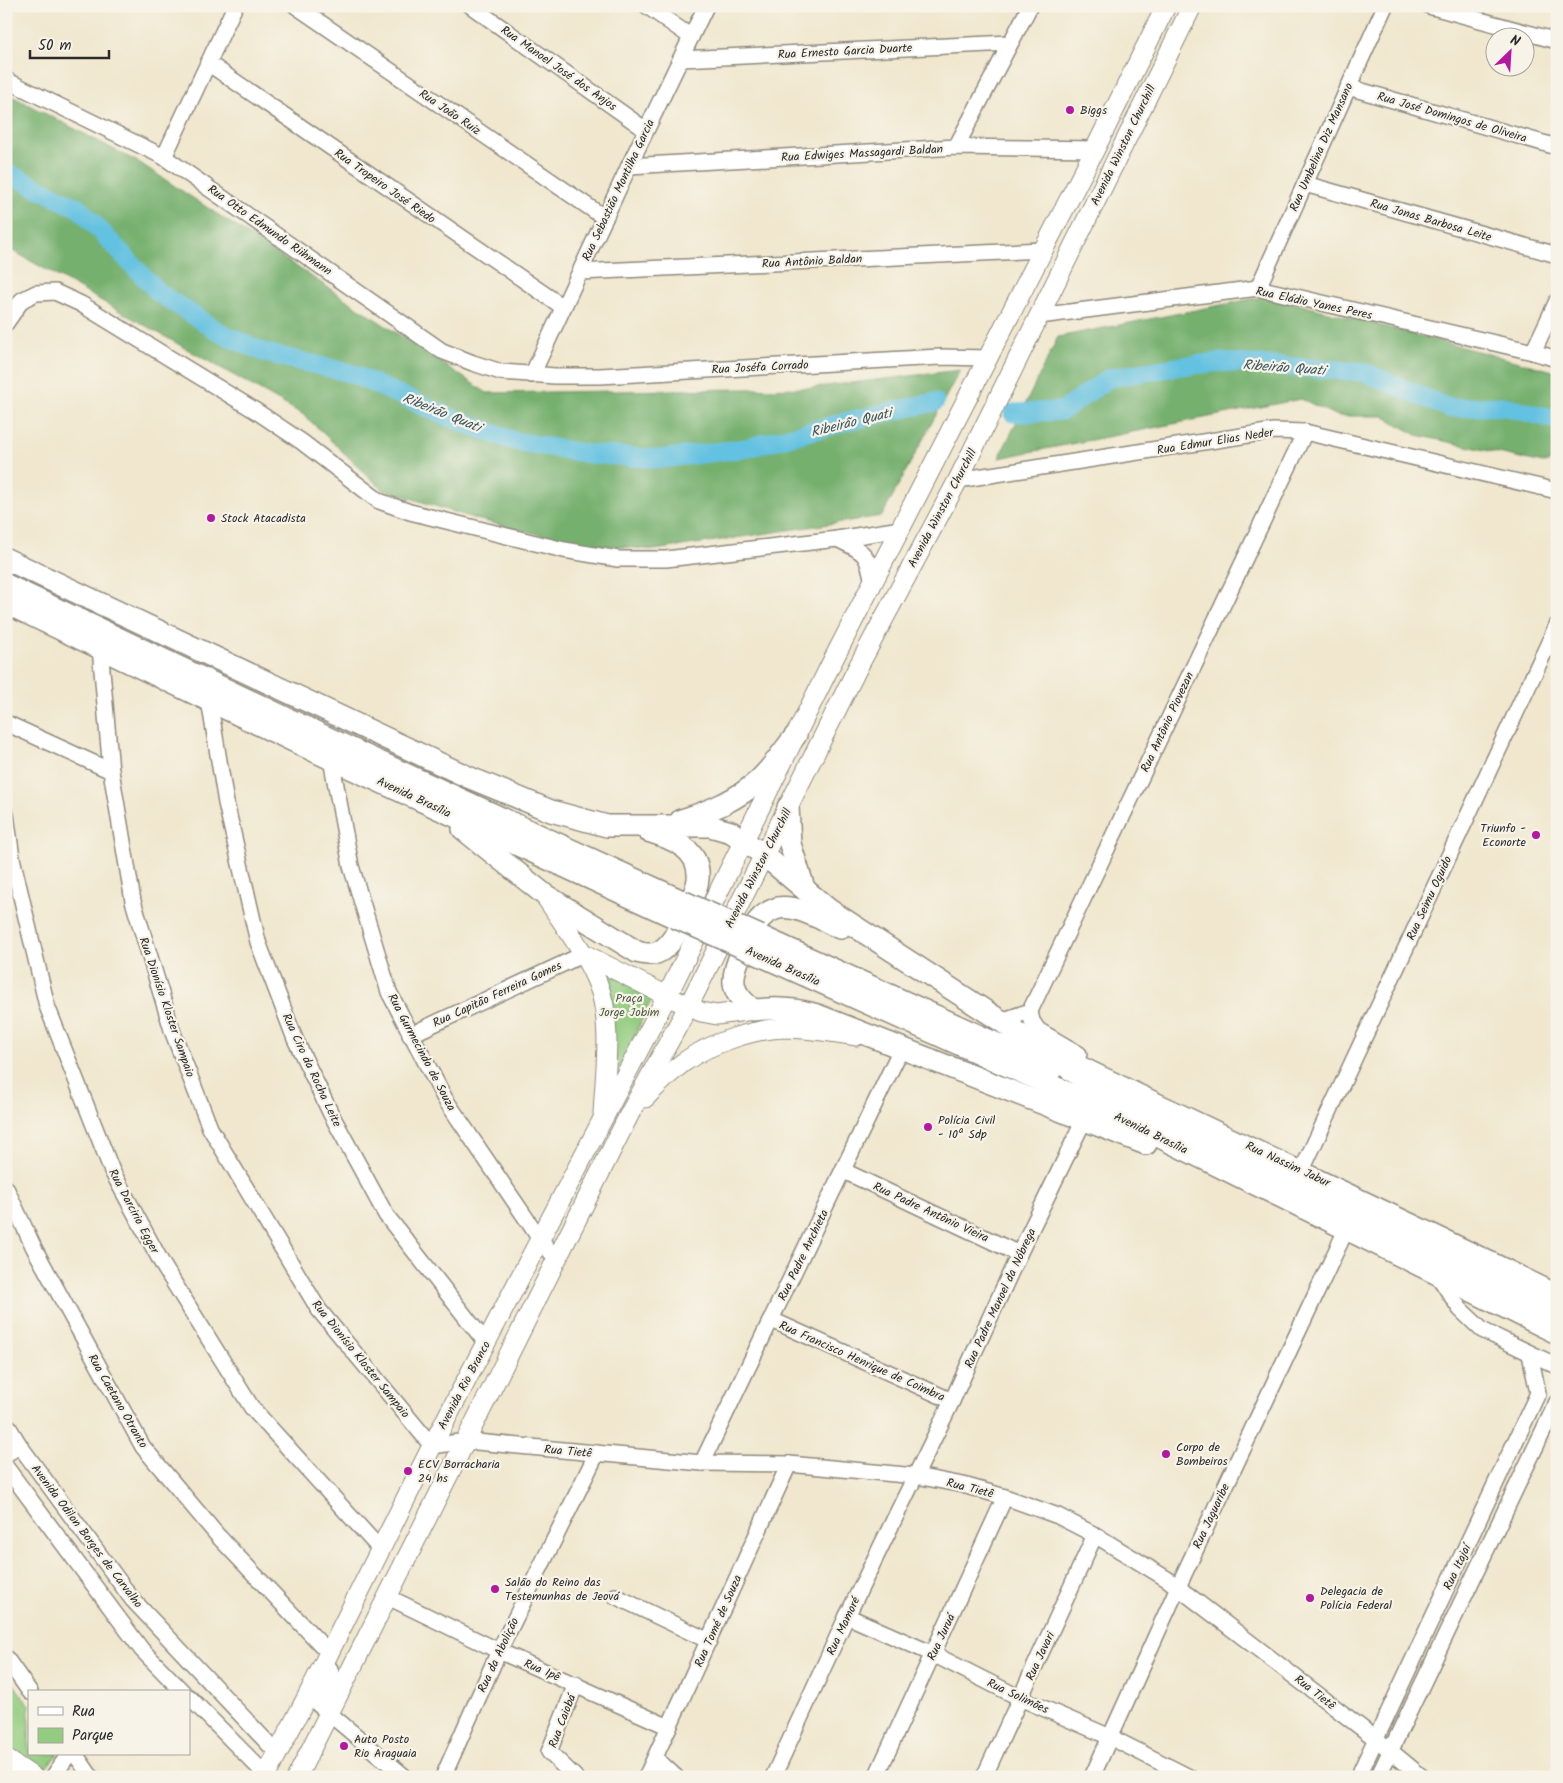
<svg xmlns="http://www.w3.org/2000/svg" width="1563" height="1783" font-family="Kalam,sans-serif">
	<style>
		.green { fill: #93cc80; stroke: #5f7c56 }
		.forest { fill: #76b06e; stroke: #506e4c }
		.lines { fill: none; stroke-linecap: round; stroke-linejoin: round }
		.river { stroke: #63c1e1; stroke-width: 19 }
		.minor-casing { stroke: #8e897c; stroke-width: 18 }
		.major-casing { stroke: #8e897c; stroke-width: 21 }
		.highway-casing { stroke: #8e897c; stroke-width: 24 }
		.minor { stroke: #fff; stroke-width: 15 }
		.major { stroke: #fff; stroke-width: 19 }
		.highway { stroke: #fff; stroke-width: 21 }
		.highway-bridge-casing { stroke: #8e897c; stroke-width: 24; stroke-linecap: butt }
		.highway-bridge { stroke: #fff; stroke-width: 21 }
		.poi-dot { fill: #b5179e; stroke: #f7f3e8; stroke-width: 2 }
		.labels { text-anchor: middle; stroke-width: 4.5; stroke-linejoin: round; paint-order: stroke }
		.street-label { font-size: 12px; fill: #2b2b2b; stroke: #f7f3e8 }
		.poi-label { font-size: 12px; fill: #2b2b2b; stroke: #f7f3e8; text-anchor: start }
		.park-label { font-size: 12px; fill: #4a5b44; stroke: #f7f3e8 }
		.water-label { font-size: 14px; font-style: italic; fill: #3c5862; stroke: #f7f3e8 }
	</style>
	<rect width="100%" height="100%" fill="#f7f3e8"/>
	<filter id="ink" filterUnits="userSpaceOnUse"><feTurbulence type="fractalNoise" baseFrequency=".02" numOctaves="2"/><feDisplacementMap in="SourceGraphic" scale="10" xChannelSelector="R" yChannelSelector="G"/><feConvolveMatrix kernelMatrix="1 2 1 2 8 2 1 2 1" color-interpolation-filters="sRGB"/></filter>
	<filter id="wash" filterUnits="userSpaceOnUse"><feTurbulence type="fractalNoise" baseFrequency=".0096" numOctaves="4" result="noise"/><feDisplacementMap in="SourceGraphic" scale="20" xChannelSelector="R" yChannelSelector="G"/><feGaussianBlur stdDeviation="1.12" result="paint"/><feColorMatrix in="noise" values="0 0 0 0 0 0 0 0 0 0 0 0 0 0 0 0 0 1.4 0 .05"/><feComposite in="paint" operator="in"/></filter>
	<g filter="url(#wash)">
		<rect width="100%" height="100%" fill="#f0e7ce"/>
		<!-- green -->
		<g class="green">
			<polygon points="600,964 652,998 614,1080"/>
			<polygon points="6,1674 29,1705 29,1754 58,1754 42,1772 6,1748"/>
		</g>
		<!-- forest -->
		<g class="forest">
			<polygon points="6,93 140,163 487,393 809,388 960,370 882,516 655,550 570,542 476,519 382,489 304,415 6,247"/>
			<polygon points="1267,296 1557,372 1557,460 1543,463 1417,435 1383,416 1338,416 1301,399 999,458 1058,337"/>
		</g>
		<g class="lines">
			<!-- river -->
			<g class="river">
				<polyline points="6,172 80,209 159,293 224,335 266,353 350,373 451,418 514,441 589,454 660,459 747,448 844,422 935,402"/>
				<polyline points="1013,413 1062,411 1109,378 1182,366 1221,362 1364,372 1449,408 1503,406 1557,420"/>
			</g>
		</g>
	</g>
	<g filter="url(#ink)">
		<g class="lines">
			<defs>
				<g id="minor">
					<polyline points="296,6 605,218"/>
					<polyline points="471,6 646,130"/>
					<polyline points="647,6 691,37"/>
					<polyline points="1429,6 1557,41"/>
					<polyline points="681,59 1010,43"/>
					<polyline points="208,63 563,307"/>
					<polyline points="6,80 164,157 442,351 473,363 501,372 555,376 600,376 940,357 988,358"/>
					<polyline points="1348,87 1557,147"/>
					<polyline points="956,147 1030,6"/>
					<polyline points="164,157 235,6"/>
					<polyline points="629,166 956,147 1095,149"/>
					<polyline points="1305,184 1557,255"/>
					<polyline points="580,272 1043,250"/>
					<polyline points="1258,288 1385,6"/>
					<polyline points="1039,316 1258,288 1533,352 1557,359"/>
					<polyline points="6,323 22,300 36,293 55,292 81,304 256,411 302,442 379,501 410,512 564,550 618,559 666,559 837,539 901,529"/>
					<polyline points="1533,352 1557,301"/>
					<polyline points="532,375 629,166 706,6"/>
					<polyline points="958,480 1274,431 1305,432 1557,491"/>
					<path d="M837,539C865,552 868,553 873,584"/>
					<polyline points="100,648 111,771 133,901 173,1033 210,1128 319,1310 432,1446 466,1441 702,1463 789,1464 916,1476 963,1485 1005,1497 1058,1516 1095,1535 1167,1579 1376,1739 1422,1777"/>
					<polyline points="209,700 226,803 258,942 295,1039 331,1114 386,1215 486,1343"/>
					<polyline points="6,723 111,771"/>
					<polyline points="331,759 351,866 389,992 445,1099 540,1239 557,1260"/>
					<polyline points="6,814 12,858 47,1006 112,1171 164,1267 252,1408 380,1549"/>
					<polyline points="1030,1011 1305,432"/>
					<polyline points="1030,1011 1032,1021 1038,1030 1079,1054"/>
					<polyline points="1001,1021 1030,1011"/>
					<polyline points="410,1035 584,954"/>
					<path d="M1062,1055C1226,1135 1393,1211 1557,1292"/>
					<polyline points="1302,1170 1557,625"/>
					<polyline points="844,1171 1019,1254"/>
					<polyline points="6,1188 34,1248 143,1447 218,1536 329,1653"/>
					<polyline points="1437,1274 1460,1309 1482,1330 1557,1366"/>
					<polyline points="772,1320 952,1401"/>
					<polyline points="6,1423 20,1446 132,1599 278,1754"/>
					<polyline points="6,1454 20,1446"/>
					<polyline points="702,1463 902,1047"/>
					<polyline points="6,1467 142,1650 183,1692"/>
					<polyline points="615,1596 709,1641"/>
					<polyline points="388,1597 499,1651 669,1727"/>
					<polyline points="847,1616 933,1654 1020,1698 1110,1737 1189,1777"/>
					<polyline points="6,1658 30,1692"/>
					<polyline points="325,1662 330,1669 331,1673 318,1704 405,1777"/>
					<polyline points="189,1697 266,1775"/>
					<polyline points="75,1754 91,1777"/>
					<polyline points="655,1758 676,1777"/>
					<polyline points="53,1777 69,1754"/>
					<polyline points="443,1777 499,1651 597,1453"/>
					<polyline points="575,1777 549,1752 576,1684"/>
					<polyline points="646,1777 789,1464"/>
					<polyline points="773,1777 847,1616 952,1401 1019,1254 1084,1120"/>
					<polyline points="876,1777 1005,1497"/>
					<polyline points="984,1777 1095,1535"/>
					<polyline points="1092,1777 1178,1587 1346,1230"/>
					<polyline points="1358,1777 1538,1393 1530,1354"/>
					<polyline points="1378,1777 1557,1402"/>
				</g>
				<g id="major">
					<path d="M545,896C564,925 585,952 598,984C613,1023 605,1072 603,1113"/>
					<polyline points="584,954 667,996 701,1012 717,1015 753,1010"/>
					<path d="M645,1098C657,1086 670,1072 684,1062C710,1043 756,1028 788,1028C810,1029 834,1032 856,1036"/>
					<polyline points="6,1759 33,1777"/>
					<polyline points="265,1777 306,1699 432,1446 667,996 831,664 1095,149 1166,6"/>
					<polyline points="297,1777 631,1111 688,1007 858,667 958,480 1192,6"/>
				</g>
				<g id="highway">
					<polyline points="6,559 468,777 551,811 607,826 710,826 731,832 764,855 828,909 1001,1021 1101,1091"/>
					<polyline points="6,585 364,755 682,901"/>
					<polyline points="6,603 331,759 674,917"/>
					<polyline points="788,807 790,844 804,888"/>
					<path d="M681,820C706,813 739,799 759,780C773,767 784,750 796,735"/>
					<path d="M463,829L545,895L637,952C646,954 654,956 662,950C674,942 679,927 684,915C689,903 697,892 698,879C701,849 671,838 648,831"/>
					<path d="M840,928C822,920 799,905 778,908C772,910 766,913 762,917C751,927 732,968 734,983C735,995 745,1003 753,1010C776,1008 795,1008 817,1015L1146,1144"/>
					<polyline points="760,936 1052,1069"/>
					<polyline points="753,952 1093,1104 1557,1333"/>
					<polyline points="1089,1086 1319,1193 1557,1311"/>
				</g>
			</defs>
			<!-- minor casing -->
			<use href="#minor" class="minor-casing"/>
			<!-- major casing -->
			<use href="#major" class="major-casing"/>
			<!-- highway casing -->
			<use href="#highway" class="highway-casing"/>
			<!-- minor -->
			<use href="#minor" class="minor"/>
			<!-- major -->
			<use href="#major" class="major"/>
			<!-- highway -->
			<use href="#highway" class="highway"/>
			<defs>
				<g id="highway-bridge">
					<polyline points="682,901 760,936"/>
					<polyline points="674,917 753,952"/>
				</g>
			</defs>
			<!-- highway-bridge casing -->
			<use href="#highway-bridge" class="highway-bridge-casing"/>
			<!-- highway-bridge -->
			<use href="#highway-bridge" class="highway-bridge"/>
		</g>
	</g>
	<!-- markers -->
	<g class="poi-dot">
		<circle cx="1070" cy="110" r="5"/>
		<circle cx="211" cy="518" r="5"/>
		<circle cx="1536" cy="835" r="5"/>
		<circle cx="928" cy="1127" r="5"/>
		<circle cx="1166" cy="1454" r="5"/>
		<circle cx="408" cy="1471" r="5"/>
		<circle cx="495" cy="1589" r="5"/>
		<circle cx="1310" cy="1598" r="5"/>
		<circle cx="344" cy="1746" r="5"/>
	</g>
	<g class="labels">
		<!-- street labels -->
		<g class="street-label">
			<text transform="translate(845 51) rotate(-3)" y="4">Rua Ernesto Garcia Duarte</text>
			<text transform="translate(559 68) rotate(35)" y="4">Rua Manoel José dos Anjos</text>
			<text transform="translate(450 112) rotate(34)" y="4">Rua João Ruiz</text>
			<text transform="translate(1452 117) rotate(16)" y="4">Rua José Domingos de Oliveira</text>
			<text transform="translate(1123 145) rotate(-64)" y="4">Avenida Winston Churchill</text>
			<text transform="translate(1321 147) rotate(-66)" y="4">Rua Umbelina Diz Mansano</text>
			<text transform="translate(862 153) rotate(-3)" y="4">Rua Edwiges Massagardi Baldan</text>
			<text transform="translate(385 186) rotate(35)" y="4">Rua Tropeiro José Riedo</text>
			<text transform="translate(618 190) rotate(-65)" y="4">Rua Sebastião Montilha Garcia</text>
			<text transform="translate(1431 220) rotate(16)" y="4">Rua Jonas Barbosa Leite</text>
			<text transform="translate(270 230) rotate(35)" y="4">Rua Otto Edmundo Riihmann</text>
			<text transform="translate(812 261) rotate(-3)" y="4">Rua Antônio Baldan</text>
			<text transform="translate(1314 303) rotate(12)" y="4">Rua Eládio Yanes Peres</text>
			<text transform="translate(760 367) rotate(-3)" y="4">Rua Joséfa Corrado</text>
			<text transform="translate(1215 441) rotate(-9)" y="4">Rua Edmur Elias Neder</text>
			<text transform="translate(942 508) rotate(-62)" y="4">Avenida Winston Churchill</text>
			<text transform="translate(1167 722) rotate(-65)" y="4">Rua Antônio Piovezan</text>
			<text transform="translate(414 797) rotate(25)" y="4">Avenida Brasília</text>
			<text transform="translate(758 868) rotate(-63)" y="4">Avenida Winston Churchill</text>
			<text transform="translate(1429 898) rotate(-65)" y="4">Rua Seimu Oguido</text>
			<text transform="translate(783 966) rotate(24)" y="4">Avenida Brasília</text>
			<text transform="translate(497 994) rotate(-25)" y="4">Rua Capitão Ferreira Gomes</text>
			<text transform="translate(167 1007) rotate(71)" y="4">Rua Dionísio Kloster Sampaio</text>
			<text transform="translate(422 1052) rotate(62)" y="4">Rua Gurmecindo de Souza</text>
			<text transform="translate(312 1070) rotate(65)" y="4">Rua Ciro da Rocha Leite</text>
			<text transform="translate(1151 1133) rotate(26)" y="4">Avenida Brasília</text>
			<text transform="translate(1288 1164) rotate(25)" y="4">Rua Nassim Jabur</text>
			<text transform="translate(134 1211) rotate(62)" y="4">Rua Darcirio Egger</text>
			<text transform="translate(931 1212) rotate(25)" y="4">Rua Padre Antônio Vieira</text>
			<text transform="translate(803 1255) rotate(-64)" y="4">Rua Padre Anchieta</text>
			<text transform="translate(1000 1298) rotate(-65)" y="4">Rua Padre Manoel da Nóbrega</text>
			<text transform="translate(361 1359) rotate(51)" y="4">Rua Dionísio Kloster Sampaio</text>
			<text transform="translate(862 1361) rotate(24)" y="4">Rua Francisco Henrique de Coimbra</text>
			<text transform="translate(464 1385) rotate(-62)" y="4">Avenida Rio Branco</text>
			<text transform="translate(118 1401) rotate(60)" y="4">Rua Caetano Otranto</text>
			<text transform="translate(568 1451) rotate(5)" y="4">Rua Tietê</text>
			<text transform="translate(970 1488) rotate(14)" y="4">Rua Tietê</text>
			<text transform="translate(1211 1516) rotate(-65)" y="4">Rua Jaguaribe</text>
			<text transform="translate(87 1536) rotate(53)" y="4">Avenida Odilon Borges de Carvalho</text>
			<text transform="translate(1457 1567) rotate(-65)" y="4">Rua Itajaí</text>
			<text transform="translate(718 1621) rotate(-66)" y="4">Rua Tomé de Souza</text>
			<text transform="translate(843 1626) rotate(-65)" y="4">Rua Mamoré</text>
			<text transform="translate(941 1637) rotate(-65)" y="4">Rua Juruá</text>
			<text transform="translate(498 1655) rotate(-65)" y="4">Rua da Abolição</text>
			<text transform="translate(1040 1656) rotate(-65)" y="4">Rua Javari</text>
			<text transform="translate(542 1670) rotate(23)" y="4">Rua Ipê</text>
			<text transform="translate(1315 1692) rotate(38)" y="4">Rua Tietê</text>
			<text transform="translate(1018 1696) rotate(25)" y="4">Rua Solimões</text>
			<text transform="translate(562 1721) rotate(-69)" y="4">Rua Caiobá</text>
		</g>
		<!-- poi labels -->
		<g class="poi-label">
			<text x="1080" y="114">Biggs</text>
			<text x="221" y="522">Stock Atacadista</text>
			<text x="1526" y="832" text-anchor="end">Triunfo -<tspan x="1526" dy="14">Econorte</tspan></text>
			<text x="938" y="1124">Polícia Civil<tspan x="938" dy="14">- 10ª Sdp</tspan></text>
			<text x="1176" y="1451">Corpo de<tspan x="1176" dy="14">Bombeiros</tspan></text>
			<text x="418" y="1468">ECV Borracharia<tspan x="418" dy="14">24 hs</tspan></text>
			<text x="505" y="1586">Salão do Reino das<tspan x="505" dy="14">Testemunhas de Jeová</tspan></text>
			<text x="1320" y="1595">Delegacia de<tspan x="1320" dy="14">Polícia Federal</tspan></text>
			<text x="354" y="1743">Auto Posto<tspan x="354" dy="14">Rio Araguaia</tspan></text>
		</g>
		<!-- park labels -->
		<g class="park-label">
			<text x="629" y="1002">Praça<tspan x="629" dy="14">Jorge Jobim</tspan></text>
		</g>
		<!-- water labels -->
		<g class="water-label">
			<text transform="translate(1284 367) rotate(4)" y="5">Ribeirão Quati</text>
			<text transform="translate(442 412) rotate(22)" y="5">Ribeirão Quati</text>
			<text transform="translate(851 422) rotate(-14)" y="5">Ribeirão Quati</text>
		</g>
	</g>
	<!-- margin -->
	<rect width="1563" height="1783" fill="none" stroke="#f7f3e8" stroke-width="25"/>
	<!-- legend -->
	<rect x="28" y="1690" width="162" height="65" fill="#f7f3e8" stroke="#a5a39c"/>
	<rect x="38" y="1707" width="25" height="8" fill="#ffffff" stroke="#a5a39c"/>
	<text x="72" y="1716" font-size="15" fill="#2b2b2b">Rua</text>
	<rect x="38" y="1728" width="25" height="15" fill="#93cc80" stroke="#a5a39c"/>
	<text x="72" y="1740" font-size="15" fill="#2b2b2b">Parque</text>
	<!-- north arrow -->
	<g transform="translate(1510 52) rotate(25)"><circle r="24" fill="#f7f3e8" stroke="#a5a39c"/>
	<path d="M0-4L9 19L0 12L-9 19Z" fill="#b5179e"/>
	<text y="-8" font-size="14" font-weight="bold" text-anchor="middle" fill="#2b2b2b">N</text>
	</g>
	<!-- scale -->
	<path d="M30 50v8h79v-8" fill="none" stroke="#2b2b2b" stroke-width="2.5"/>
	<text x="38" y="50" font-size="15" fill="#2b2b2b" stroke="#f7f3e8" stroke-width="4" paint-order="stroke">50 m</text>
</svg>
